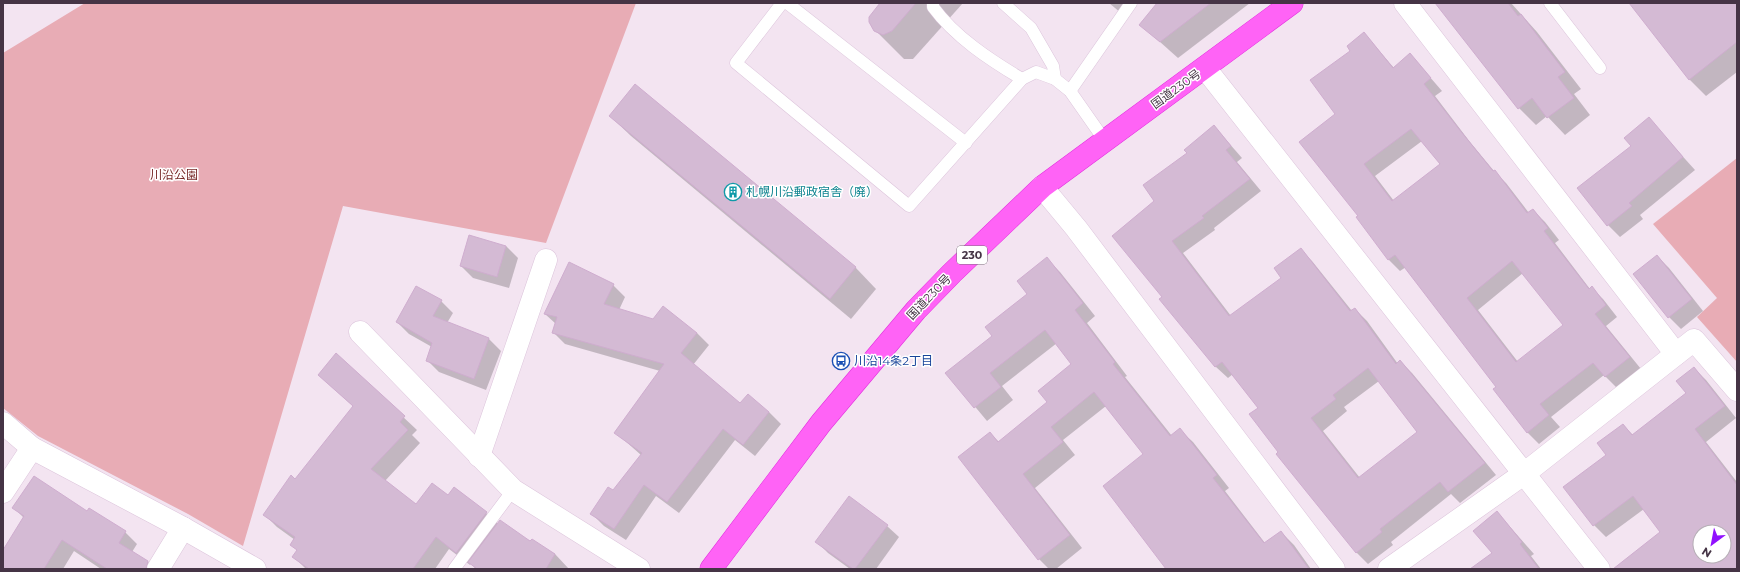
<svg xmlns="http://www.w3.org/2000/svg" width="1740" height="572" font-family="Montserrat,'Noto Sans JP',sans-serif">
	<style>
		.green { fill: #e8acb5 }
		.shadow { fill: #0003; fill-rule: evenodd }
		.building { fill: #d4bad4; stroke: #cfadcf; fill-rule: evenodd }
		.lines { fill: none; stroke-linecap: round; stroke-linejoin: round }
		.lane-casing { stroke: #dcc4db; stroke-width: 13 }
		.street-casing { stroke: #dcc4db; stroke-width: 23 }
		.highway-casing { stroke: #e031dc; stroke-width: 23 }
		.lane { stroke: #fff; stroke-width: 12 }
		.street { stroke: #fff; stroke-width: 22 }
		.highway { stroke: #ff63f6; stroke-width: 22 }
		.labels { text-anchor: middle; stroke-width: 3; stroke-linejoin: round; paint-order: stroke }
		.shield { fill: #fff; stroke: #7d717d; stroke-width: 1 }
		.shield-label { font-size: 11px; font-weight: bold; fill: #453445 }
		.street-label { font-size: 12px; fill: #453445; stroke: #fff }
		.park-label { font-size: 12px; fill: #772827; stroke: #fff }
		.culture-label { font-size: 12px; fill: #0d838f; stroke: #fff; text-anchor: start }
		.transit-label { font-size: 12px; fill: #164399; stroke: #fff; text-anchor: start }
	</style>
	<rect width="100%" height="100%" fill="#f3e4f1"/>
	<!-- green -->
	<g class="green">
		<polygon points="85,3 636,3 546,243 343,206 243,546 188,514 38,436 3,408 3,53"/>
		<polygon points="1737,158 1737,362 1697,317 1717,298 1653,224"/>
	</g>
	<!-- shadow -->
	<g class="shadow">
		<polygon points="882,3 963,3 913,59 904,59 872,27 870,17"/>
		<polygon points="1109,3 1131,3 1121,13"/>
		<polygon points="1158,3 1250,3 1178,58 1141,25"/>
		<polygon points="1437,3 1511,3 1537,32 1581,89 1574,94 1590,115 1565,135 1547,116 1536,125 1519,108"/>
		<polygon points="1630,3 1737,3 1737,72 1706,96 1689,79"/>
		<path d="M1364,33L1394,68L1410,54L1442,91L1435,96L1470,142L1494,171L1506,183L1529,213L1533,210L1545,222L1559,240L1555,243L1590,289L1592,288L1603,299L1617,317L1606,326L1641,369L1617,388L1604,375L1551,417L1560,427L1539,444L1527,432L1498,387L1406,267L1400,271L1389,260L1358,218L1359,216L1337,115L1352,51ZM1422,141L1441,164L1394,201L1375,176ZM1523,273L1564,325L1518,362L1478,310Z"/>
		<polygon points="635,86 856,268 876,289 851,319 631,136 610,116"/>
		<polygon points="1649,119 1695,170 1640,215 1643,219 1620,237 1608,225 1632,146"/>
		<path d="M1214,126L1242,158L1237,162L1261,191L1214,228L1215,230L1183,253L1231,316L1283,278L1300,249L1312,261L1352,311L1355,309L1367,321L1398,364L1400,361L1412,373L1496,475L1460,503L1451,494L1391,542L1393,545L1368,564L1356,552L1280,452L1259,408L1233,374L1228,378L1216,367L1164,297L1156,201L1188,153ZM1379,381L1418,433L1360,478L1323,431L1347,411L1344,407Z"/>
		<polygon points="506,246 518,258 509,288 473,278 461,266"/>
		<polygon points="1657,256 1669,268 1703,311 1681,329 1669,317 1634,274"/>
		<polygon points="1047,259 1060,272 1095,316 1087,323 1127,376 1125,377 1172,436 1180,430 1193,442 1229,488 1225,491 1265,543 1281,532 1294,545 1311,569 1168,569 1145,454 1106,406 1063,440 1075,455 1035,488 1082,548 1056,569 1049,569 1039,559 959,457 990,433 999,442 1049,402 1073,364 1057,343 1002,386 1013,400 987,421 947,373 993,336 1028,294"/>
		<polygon points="613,285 625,297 619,310 697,333 709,345 693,365 740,405 769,412 781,424 755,456 735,440 679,513 656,496 626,540 604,526 592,514 613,492 641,455 615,432 660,371 565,344 553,332 556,324 545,314"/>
		<polygon points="441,301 453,313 447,323 489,339 501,351 486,390 439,372 427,360 432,347 409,334 397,322"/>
		<polygon points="337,355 417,430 412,435 420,443 385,481 416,505 448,497 455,488 486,513 498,524 555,554 569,569 473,569 475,567 471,564 470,565 449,549 435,569 306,569 294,557 298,551 291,544 295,540 277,527 264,514 295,480 354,407 319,375"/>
		<path d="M1694,368L1706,380L1736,418L1706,442L1737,482V569H1629L1662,532L1644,509L1606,537L1594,525L1607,455L1623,425L1634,436L1687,393ZM1700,532H1724V556H1700Z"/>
		<polygon points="14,508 87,512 89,509 125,532 137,544 132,552 148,562 155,569 101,569 74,551 63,569 3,569 3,552 24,518"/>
		<polygon points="1497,512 1534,554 1531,556 1541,569 1472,569 1493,553"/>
		<polygon points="887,526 899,537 876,569 850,569 828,553 816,541"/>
	</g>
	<!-- building -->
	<g class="building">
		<polygon points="880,3 916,3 892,31 883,35 874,31 869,22 869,17"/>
		<polygon points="1157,3 1211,3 1160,42 1139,25"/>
		<polygon points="1435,3 1508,3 1518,16 1521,14 1565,72 1558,77 1574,98 1547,118 1532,98 1518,109"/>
		<polygon points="1629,3 1737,3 1737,42 1689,80"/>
		<path d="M1364,32L1393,68L1410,53L1431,78L1424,84L1459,129L1493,171L1495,170L1527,213L1533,209L1548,228L1544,231L1589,289L1592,286L1606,305L1595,314L1630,357L1605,377L1593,363L1540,404L1549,415L1527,433L1493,389L1496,387L1395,255L1388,260L1356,217L1358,216L1299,142L1335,114L1310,80L1350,51L1347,46ZM1411,129L1440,164L1392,201L1364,164ZM1512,261L1563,325L1516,362L1467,298Z"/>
		<polygon points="635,84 856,267 830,299 609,116"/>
		<polygon points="1649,117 1683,157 1629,203 1632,206 1607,226 1577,188 1631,146 1624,138"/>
		<path d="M1214,125L1231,146L1226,150L1250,179L1202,216L1204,218L1172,241L1229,316L1281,278L1274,268L1301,248L1350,311L1355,308L1396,364L1400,360L1485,463L1448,492L1440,482L1380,529L1382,532L1356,553L1276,454L1278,452L1249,414L1258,408L1222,362L1215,367L1159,299L1162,297L1112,236L1154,201L1143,185L1187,153L1184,150ZM1368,368L1417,432L1358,478L1311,418L1336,399L1333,395Z"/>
		<polygon points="469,235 506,246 497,277 460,266"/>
		<polygon points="1657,255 1692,299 1668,318 1633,274"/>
		<polygon points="1047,257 1083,303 1075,310 1115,362 1113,364 1170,436 1180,428 1217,475 1213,478 1264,543 1281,531 1309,569 1166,569 1103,486 1143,454 1094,392 1051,427 1063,442 1023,474 1070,535 1038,560 958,457 990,432 998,442 1047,402 1038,391 1071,364 1045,330 990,373 1001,387 974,408 945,373 992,336 985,327 1027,294 1017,281"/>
		<polygon points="569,262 614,284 604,304 653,319 663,306 697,333 681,353 740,403 748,394 769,412 743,445 723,429 667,502 644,485 614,529 590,514 608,487 613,490 642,453 614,433 664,364 552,333 557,317 544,314"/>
		<polygon points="416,286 442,300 433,316 489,338 474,379 426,361 432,343 396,322"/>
		<polygon points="336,353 405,416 400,422 408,430 371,469 416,504 432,483 448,495 454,487 487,512 456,553 436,537 413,569 309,569 292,557 297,550 290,545 295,537 263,515 291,475 295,479 353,406 318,375"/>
		<path d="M1694,367L1725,406L1695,429L1737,485V569H1613L1660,532L1633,496L1593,526L1563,487L1606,455L1597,443L1623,424L1632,435L1686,393L1676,381ZM1700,532H1724V556H1700Z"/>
		<polygon points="34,476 87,511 89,508 126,531 119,543 148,561 146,569 107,569 62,540 44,569 3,569 3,550 24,516 12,508"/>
		<polygon points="849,496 888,525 855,569 853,569 815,542"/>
		<polygon points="1497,511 1522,542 1520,544 1539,569 1470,569 1492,553 1473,531"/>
		<polygon points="500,520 530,541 532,539 555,554 546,569 477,569 468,562"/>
	</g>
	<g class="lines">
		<defs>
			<g id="lane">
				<polyline points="782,3 736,63 909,206 1022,79 1036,72 1055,79 1070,91 1105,141"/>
				<polyline points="787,3 966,143"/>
				<path d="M933,3V7C955,37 990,60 1022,79"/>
				<polyline points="1003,3 1031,28 1053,66 1055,79"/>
				<polyline points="1550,3 1600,68"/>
				<polyline points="1070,91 1131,3"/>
				<polyline points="454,569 513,490"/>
			</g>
			<g id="street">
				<polyline points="1405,3 1676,354"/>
				<polyline points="1205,68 1599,569"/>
				<polyline points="1042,187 1076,228 1334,569"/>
				<polyline points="360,332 513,490 639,569"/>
				<polyline points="3,423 32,448 183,528 255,569"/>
				<polyline points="479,456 546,260"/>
				<polyline points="3,492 32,448"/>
				<polyline points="158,569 183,528"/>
				<polyline points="1389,569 1525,473 1694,340 1737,390"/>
			</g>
			<polyline id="highway" points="711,569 821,423 916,310 952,273 1042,187 1292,3"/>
		</defs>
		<!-- lane casing -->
		<use href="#lane" class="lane-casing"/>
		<!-- street casing -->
		<use href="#street" class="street-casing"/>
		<!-- highway casing -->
		<use href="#highway" class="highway-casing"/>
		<!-- lane -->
		<use href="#lane" class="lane"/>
		<!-- street -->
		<use href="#street" class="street"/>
		<!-- highway -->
		<use href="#highway" class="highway"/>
	</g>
	<!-- icons -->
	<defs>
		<symbol id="building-ring" viewBox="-11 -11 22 22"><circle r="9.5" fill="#fff" stroke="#0f9aa8" stroke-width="1.5"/><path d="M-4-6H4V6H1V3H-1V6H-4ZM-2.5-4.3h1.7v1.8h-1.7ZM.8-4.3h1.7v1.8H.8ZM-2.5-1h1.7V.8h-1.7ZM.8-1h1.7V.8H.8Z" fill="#0f9aa8"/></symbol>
		<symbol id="bus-ring" viewBox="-11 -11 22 22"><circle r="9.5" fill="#fff" stroke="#1a4fb4" stroke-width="1.5"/><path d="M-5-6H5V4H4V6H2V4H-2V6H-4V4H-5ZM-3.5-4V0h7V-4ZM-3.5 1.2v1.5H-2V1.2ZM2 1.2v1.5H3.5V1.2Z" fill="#1a4fb4"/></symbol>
	</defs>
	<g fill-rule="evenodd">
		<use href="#building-ring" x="723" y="182" width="20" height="20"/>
		<use href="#bus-ring" x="831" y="351" width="20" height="20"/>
	</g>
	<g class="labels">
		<!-- shield labels -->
		<rect class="shield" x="957" y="246" width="30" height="18" rx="3"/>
		<g class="shield-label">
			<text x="972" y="259">230</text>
		</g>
		<!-- street labels -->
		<g class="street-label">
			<text transform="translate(1176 89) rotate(-36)" y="4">国道230号</text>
			<text transform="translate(929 297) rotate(-46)" y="4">国道230号</text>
		</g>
		<!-- park labels -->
		<g class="park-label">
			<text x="174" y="179">川沿公園</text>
		</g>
		<!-- culture labels -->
		<g class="culture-label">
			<text x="746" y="196">札幌川沿郵政宿舎（廃）</text>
		</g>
		<!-- transit labels -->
		<g class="transit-label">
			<text x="854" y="365">川沿14条2丁目</text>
		</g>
	</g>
	<!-- border -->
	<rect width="1740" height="572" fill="none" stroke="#453445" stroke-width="8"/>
	<!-- north arrow -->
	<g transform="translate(1712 544) rotate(212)"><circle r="19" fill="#ffffff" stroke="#b5aeb5"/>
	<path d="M0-3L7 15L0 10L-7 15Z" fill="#9110fe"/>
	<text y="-6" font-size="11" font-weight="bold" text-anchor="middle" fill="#453445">N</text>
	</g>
</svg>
